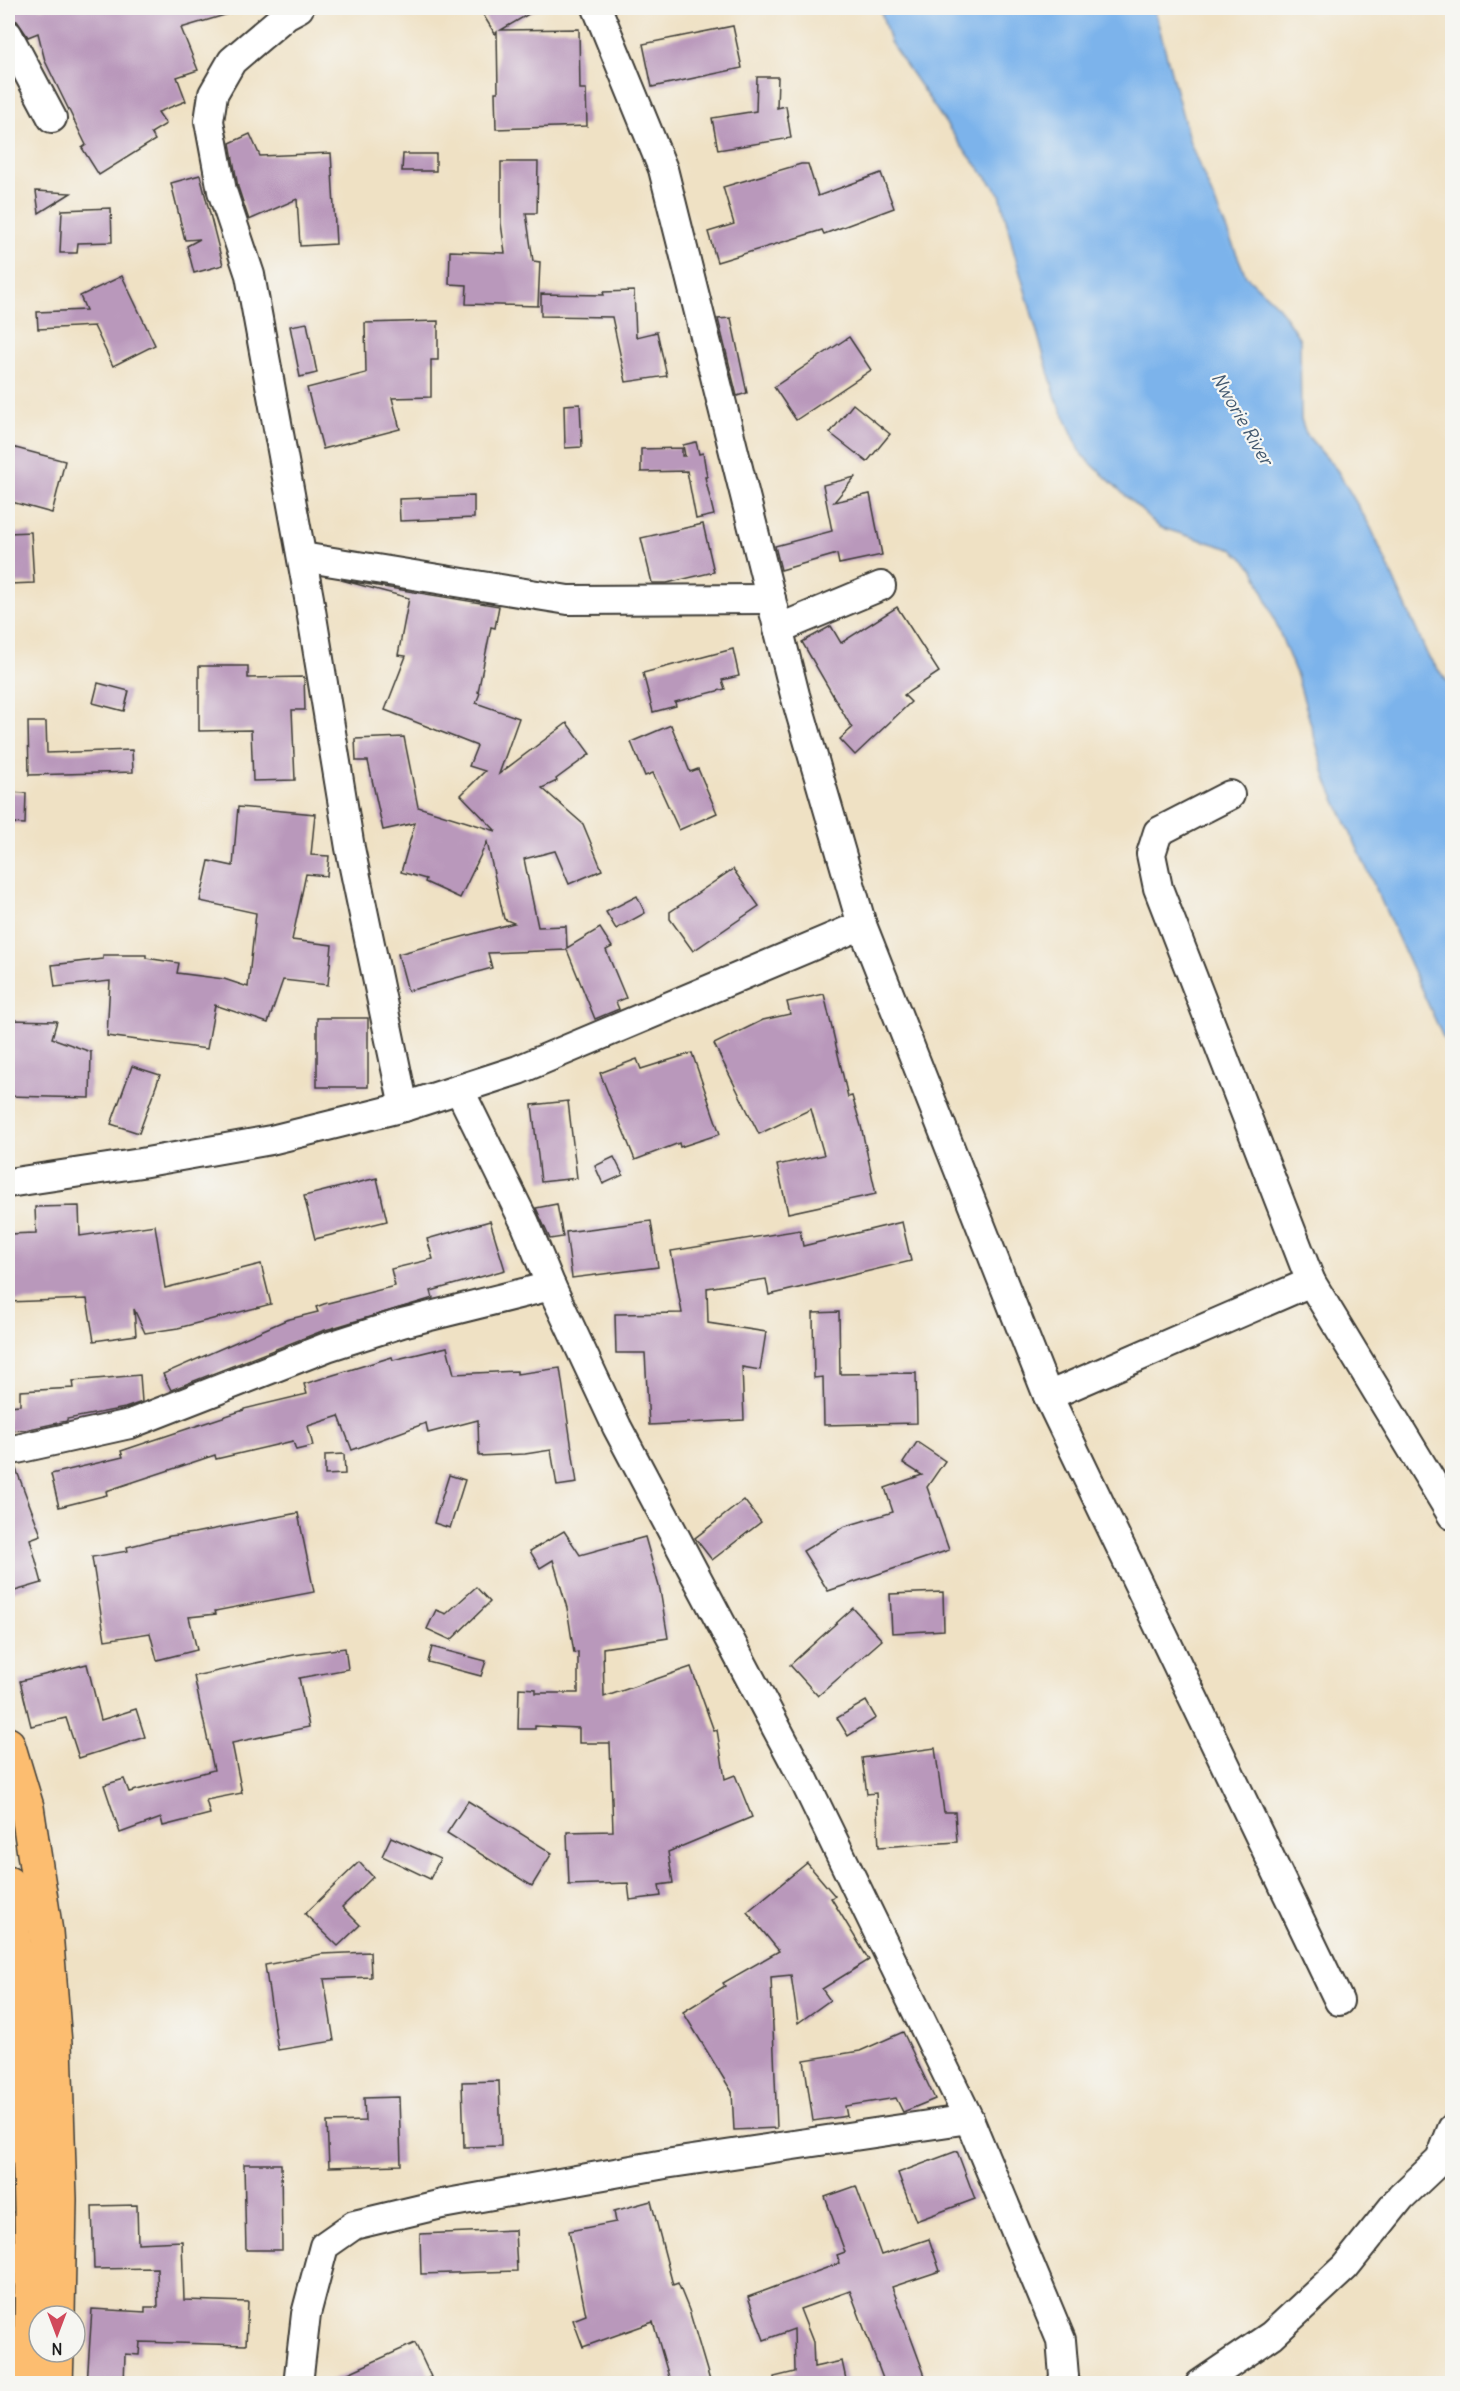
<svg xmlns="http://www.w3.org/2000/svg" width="1460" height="2391" font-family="Delius,sans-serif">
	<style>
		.water { fill: #7bb3eb; stroke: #4c6884; stroke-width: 1.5 }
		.building { fill: #b998bb }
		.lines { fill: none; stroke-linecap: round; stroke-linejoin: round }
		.minor-casing { stroke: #3c3a35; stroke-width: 32 }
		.major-casing { stroke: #3c3a35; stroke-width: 36 }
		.minor { stroke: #fff; stroke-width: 28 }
		.major { stroke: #fcbd6f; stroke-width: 33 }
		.labels { text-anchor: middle; stroke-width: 4.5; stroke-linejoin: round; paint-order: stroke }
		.water-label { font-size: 18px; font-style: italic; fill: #42586f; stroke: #f6f6f2 }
	</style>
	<rect width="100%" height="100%" fill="#f6f6f2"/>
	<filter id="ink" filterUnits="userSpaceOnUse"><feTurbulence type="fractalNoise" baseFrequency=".0167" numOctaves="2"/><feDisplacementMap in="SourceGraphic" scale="12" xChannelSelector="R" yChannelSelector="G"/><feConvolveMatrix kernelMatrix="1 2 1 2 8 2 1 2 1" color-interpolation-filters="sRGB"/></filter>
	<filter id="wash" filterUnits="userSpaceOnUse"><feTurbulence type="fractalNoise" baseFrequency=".008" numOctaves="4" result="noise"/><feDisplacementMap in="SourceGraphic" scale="24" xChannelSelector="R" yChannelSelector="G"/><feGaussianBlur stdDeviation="1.35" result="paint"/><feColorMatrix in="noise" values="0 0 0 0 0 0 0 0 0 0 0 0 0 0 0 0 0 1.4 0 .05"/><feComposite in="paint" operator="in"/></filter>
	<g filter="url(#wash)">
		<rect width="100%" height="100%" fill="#efe1c4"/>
		<!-- water -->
		<polygon class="water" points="880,8 1154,8 1190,143 1246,276 1279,307 1300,339 1301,419 1306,434 1337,470 1371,528 1428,656 1452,688 1452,1057 1327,781 1297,676 1254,569 1234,550 1159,527 1082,455 1056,398 1014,252 1000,194 962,147 890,42"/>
		<g id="blocks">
			<!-- building -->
			<g class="building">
				<polygon points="8,8 235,8 235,12 181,28 198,70 177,77 186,101 158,112 166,124 151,133 155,140 99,175 82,148 86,145 45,61 38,33 28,37 17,21 8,19"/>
				<polygon points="479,8 539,8 501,30 579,29 580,89 586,89 587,126 496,129 495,92 498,92 497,32 495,34"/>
				<polygon points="733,26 742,68 652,87 643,44"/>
				<polygon points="757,77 778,77 777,108 786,106 791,138 718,150 712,118 756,111"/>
				<polygon points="250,134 260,156 331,153 336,244 300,246 297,199 249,220 238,187 230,143"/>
				<polygon points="403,154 436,154 436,171 402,171"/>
				<polygon points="501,162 538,162 537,213 526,213 533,261 540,262 538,306 466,304 467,285 449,284 450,251 505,253 501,223"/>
				<polygon points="801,164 808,164 818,196 881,173 894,208 824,234 822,230 717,262 708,232 734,224 723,187"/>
				<polygon points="200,175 223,265 194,273 187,246 200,239 185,240 171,183"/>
				<polygon points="36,191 71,193 39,213"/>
				<polygon points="111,208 112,242 78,243 77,253 60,253 62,210"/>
				<polygon points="122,276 155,345 113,366 94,326 38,329 37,312 86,310 80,296"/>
				<polygon points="634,291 636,337 657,332 667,376 626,382 612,317 541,316 541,294 604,295 603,292"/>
				<polygon points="731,318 747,393 737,396 718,319"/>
				<polygon points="438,321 438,360 431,360 431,397 392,398 400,429 323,449 307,388 366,373 365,323"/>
				<polygon points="307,323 317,373 300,377 290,326"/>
				<polygon points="849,337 871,370 796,420 774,387"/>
				<polygon points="580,404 582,447 565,448 564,405"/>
				<polygon points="853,404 890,434 867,462 830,433"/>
				<polygon points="696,442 699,454 703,453 707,477 705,477 714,515 696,519 687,471 641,472 641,449 682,448 682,456 685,456 683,445"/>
				<polygon points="8,446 65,461 52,513 8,501"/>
				<polygon points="855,477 834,502 870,494 882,555 839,564 837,554 781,570 775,546 832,531 823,485"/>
				<polygon points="474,496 474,518 400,521 399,499"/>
				<polygon points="703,524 714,572 667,583 652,583 641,538"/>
				<polygon points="31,532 34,583 9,584 8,533"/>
				<polygon points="341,580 499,606 495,628 491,627 478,692 480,693 476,703 519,718 499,774 567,723 590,754 556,779 557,781 542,788 583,824 602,870 569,884 555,851 524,859 538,927 566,926 567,948 600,928 612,947 606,950 626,998 616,1002 619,1009 595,1019 567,950 488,953 492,968 408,991 398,954 514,923 504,919 487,842 460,898 425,882 426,879 401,872 415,823 383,830 368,761 356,761 355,739 404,737 418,807 496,831 461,795 485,771 469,766 477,746 385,710 406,656 398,655 409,598"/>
				<polygon points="897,607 939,672 904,695 911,702 855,755 840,739 852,728 802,642 831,626 841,643"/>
				<polygon points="733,649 739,676 722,680 725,689 675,702 676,706 653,712 643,673"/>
				<polygon points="199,666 248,666 248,678 304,677 305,710 292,710 295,780 253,781 251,730 199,731"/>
				<polygon points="98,683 129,691 124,711 93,703"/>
				<polygon points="28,722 46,722 47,753 132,750 133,772 29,775"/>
				<polygon points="671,725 690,772 698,769 717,813 679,830 653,773 645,776 631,742"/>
				<polygon points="8,792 26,793 25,824 8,823"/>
				<polygon points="238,807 315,814 311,855 329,856 327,876 306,874 292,940 332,945 328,985 283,980 268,1023 215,1005 207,1049 107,1036 110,981 55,987 52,965 103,959 103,955 146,955 146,958 179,963 177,973 224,979 248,987 256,913 200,901 209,861 233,866"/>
				<polygon points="733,869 759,906 693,951 670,919 670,912"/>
				<polygon points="637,896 645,913 616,929 606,912"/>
				<polygon points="824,994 848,1097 852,1096 861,1126 876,1194 788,1213 777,1165 824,1155 811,1109 759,1134 714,1044 763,1020 790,1014 787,1002"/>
				<rect x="317" y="1018" width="51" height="69"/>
				<polygon points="8,1020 57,1021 52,1038 91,1052 90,1098 8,1096"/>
				<polygon points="692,1053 720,1134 680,1147 679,1143 635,1160 600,1073 637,1059 641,1069"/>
				<polygon points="132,1066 160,1075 139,1133 111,1124"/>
				<polygon points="568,1101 577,1178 541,1182 532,1105"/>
				<polygon points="614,1157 623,1175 603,1184 595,1166"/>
				<polygon points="377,1178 387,1221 315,1239 304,1196"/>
				<polygon points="557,1204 563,1237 550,1239 536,1208"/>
				<polygon points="79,1206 80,1236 155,1225 165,1288 261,1264 271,1304 178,1328 145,1333 134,1309 136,1335 94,1341 87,1299 8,1302 8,1234 36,1233 35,1207"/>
				<polygon points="490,1221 505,1270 431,1291 433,1298 322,1331 171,1390 163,1374 286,1320 318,1312 316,1307 324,1304 395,1286 391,1269 433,1259 427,1239"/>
				<polygon points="651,1221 658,1267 572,1278 566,1232"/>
				<polygon points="902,1222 911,1261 769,1295 766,1279 707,1288 708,1323 766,1332 760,1370 742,1367 744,1420 649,1425 645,1353 616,1353 615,1314 682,1313 671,1251 800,1230 803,1246"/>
				<polygon points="839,1312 840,1374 916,1373 917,1423 824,1425 823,1377 814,1378 813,1313"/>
				<polygon points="447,1347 454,1374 517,1371 517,1374 560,1368 577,1483 557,1486 551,1450 525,1454 479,1456 478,1420 428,1433 426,1423 352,1450 339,1416 308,1426 313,1446 296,1450 293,1441 216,1459 215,1455 106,1491 107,1495 59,1507 51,1474 123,1457 121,1451 244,1410 244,1409 307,1394 304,1384 392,1357 393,1360"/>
				<polygon points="140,1375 142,1402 125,1408 67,1419 67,1421 25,1430 8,1431 8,1406 20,1405 20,1391 74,1388 73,1381"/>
				<polygon points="917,1442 945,1461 927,1487 949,1550 828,1591 803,1551 843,1527 893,1512 885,1488 922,1475 903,1463"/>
				<polygon points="344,1454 345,1474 325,1475 325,1455"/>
				<polygon points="15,1466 41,1535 30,1539 42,1583 8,1593 8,1467"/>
				<polygon points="449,1475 465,1480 450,1528 434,1523"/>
				<polygon points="744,1500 761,1522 712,1560 695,1538"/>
				<polygon points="298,1513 314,1592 215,1611 216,1614 189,1617 197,1650 157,1660 150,1633 105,1640 92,1557 128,1551 127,1547 170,1536 194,1533"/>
				<polygon points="564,1531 580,1555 645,1537 660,1590 668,1638 603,1648 604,1697 691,1667 714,1731 717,1730 725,1779 735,1775 752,1817 668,1852 673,1883 659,1885 661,1896 630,1900 628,1883 569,1885 567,1832 613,1831 610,1743 579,1743 579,1728 535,1726 535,1729 518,1729 519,1688 536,1689 536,1693 578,1693 578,1652 574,1653 567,1608 553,1560 540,1568 530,1551"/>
				<polygon points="476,1587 490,1602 451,1640 427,1629 436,1610 446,1614"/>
				<polygon points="943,1592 944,1630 892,1633 890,1594"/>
				<polygon points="853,1608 882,1640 818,1696 790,1665"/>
				<polygon points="432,1647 486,1661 481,1676 428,1662"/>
				<polygon points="345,1648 348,1669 299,1678 309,1727 232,1743 242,1793 206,1800 210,1814 163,1826 161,1818 120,1833 104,1785 124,1779 129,1792 214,1770 194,1676 294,1655"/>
				<polygon points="87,1664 101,1720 136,1709 145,1737 79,1758 66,1718 31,1726 20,1681"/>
				<polygon points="866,1701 876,1718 848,1736 837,1718"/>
				<polygon points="935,1748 944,1812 955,1812 957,1842 879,1847 876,1793 867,1794 862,1758"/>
				<polygon points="468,1801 552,1853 532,1886 447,1833"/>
				<polygon points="391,1837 440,1859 430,1879 382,1856"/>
				<polygon points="359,1862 373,1877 342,1907 360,1925 338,1946 305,1914"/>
				<polygon points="807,1863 835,1896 831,1898 869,1960 822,1989 830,2000 798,2023 791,1975 771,1977 777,2128 734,2130 732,2092 683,2012 725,1986 723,1983 779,1951 747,1912"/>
				<polygon points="370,1952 371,1977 324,1979 334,2041 278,2050 265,1965 322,1954"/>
				<polygon points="903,2032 935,2099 903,2112 896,2098 845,2106 847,2116 813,2121 804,2060 860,2051"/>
				<polygon points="499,2081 501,2146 464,2147 462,2082"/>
				<polygon points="399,2097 401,2165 329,2167 327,2122 365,2121 364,2098"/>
				<polygon points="957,2151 975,2199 916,2221 898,2173"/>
				<polygon points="244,2164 281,2164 282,2250 246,2250"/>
				<polygon points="856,2186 881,2255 929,2239 940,2271 892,2287 928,2384 885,2384 850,2291 800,2309 813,2342 814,2367 842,2361 847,2384 774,2384 774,2377 795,2372 794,2329 764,2340 748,2297 840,2263 837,2255 845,2252 825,2197"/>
				<polygon points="651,2201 673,2285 678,2283 689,2310 711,2384 671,2384 653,2322 583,2347 573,2320 586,2315 569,2231 616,2222 614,2211"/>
				<polygon points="137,2205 138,2243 182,2241 184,2300 248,2302 246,2345 140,2342 139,2355 125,2354 124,2384 87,2384 92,2309 145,2312 145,2307 158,2307 157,2268 94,2269 92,2206"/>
				<polygon points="515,2230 517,2271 421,2274 420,2234"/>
				<polygon points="415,2343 431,2377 416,2384 324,2384"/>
			</g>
		</g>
	</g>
	<g filter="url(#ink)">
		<use href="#blocks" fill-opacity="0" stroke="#3c3a35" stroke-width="1.5"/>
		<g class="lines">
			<defs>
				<g id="minor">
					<polyline points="299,8 286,15 232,61 213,94 209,121 222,191 250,275 309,598 350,848 404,1107"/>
					<polyline points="597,8 663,169 795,695 862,925 1048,1396 1339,2001"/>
					<polyline points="8,35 52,118"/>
					<polyline points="302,557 568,600 771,599"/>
					<polyline points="778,629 881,586"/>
					<polyline points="1230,795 1158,832 1151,854 1158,888 1311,1282"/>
					<polyline points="459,1089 525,1223 551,1286 617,1427 804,1780 969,2119 1061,2340 1064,2376 1062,2384"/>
					<polyline points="8,1183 141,1163 271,1140 404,1107 518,1070 862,925"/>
					<polyline points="1048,1396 1311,1282 1452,1515"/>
					<polyline points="8,1451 130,1424 327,1347 402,1323 551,1286"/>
					<polyline points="298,2384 306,2314 324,2246 354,2225 442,2204 665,2164 969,2119"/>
					<polyline points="1200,2384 1272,2335 1345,2267 1401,2197 1440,2160 1452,2129"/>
				</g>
				<g id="major">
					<polyline points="8,1744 27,1807 46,1932 55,2044 60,2199 58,2316"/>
					<path d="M8,1883C27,2049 37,2216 29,2384"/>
					<polyline points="56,2384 57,2352"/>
				</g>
			</defs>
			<!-- minor casing -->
			<use href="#minor" class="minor-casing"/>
			<!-- major casing -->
			<use href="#major" class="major-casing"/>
			<!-- minor -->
			<use href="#minor" class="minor"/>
			<!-- major -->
			<use href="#major" class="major"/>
		</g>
	</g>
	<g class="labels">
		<!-- water labels -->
		<g class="water-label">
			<text transform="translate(1242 419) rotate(60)" y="6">Nworie River</text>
		</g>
	</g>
	<!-- margin -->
	<rect width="1460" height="2391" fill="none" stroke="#f6f6f2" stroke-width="30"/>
	<!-- north arrow -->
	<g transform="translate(57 2334) rotate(180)"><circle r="28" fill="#f6f6f2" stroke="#9f9f9c" stroke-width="1.5"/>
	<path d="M0-4.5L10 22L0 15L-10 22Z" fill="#d1495b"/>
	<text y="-9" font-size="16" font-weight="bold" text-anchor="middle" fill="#1c1c1c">N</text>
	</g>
</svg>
